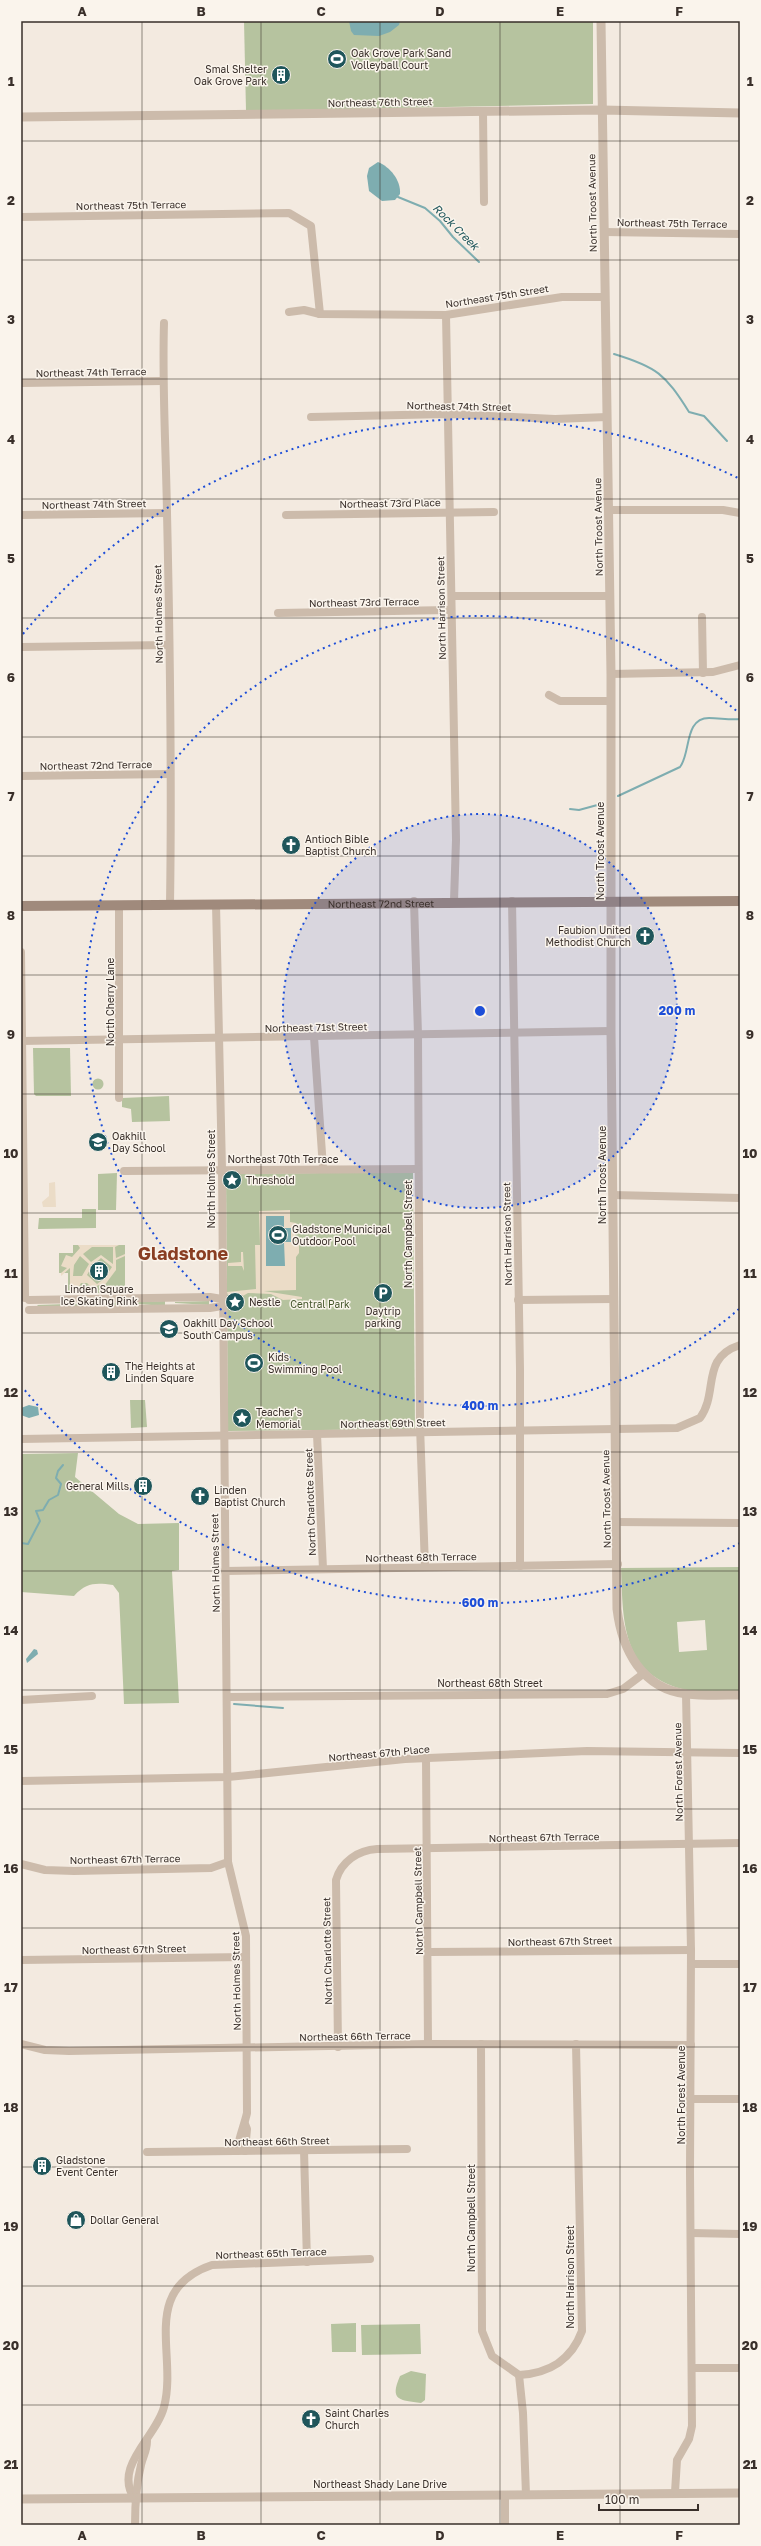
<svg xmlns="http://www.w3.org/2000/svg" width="761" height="2546" font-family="'Golos Text',sans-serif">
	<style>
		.green { fill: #b6c39f; fill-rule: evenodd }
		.plaza { fill: #ebdcc7; fill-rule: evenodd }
		.water { fill: #7eadb0 }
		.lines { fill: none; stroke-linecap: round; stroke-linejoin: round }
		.stream { stroke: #7eadb0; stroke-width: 2 }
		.minor { stroke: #ccbbab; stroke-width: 8 }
		.tertiary { stroke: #ccbbab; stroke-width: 9 }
		.secondary { stroke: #a08a7c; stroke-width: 10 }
		.grid { fill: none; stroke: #392f2a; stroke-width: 1; stroke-opacity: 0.55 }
		.ring { fill: none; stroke: #1d4ed8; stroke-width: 2; stroke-dasharray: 2 4 }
		.labels { text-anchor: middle; stroke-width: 3; stroke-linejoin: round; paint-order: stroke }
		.poi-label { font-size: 10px; fill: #392f2a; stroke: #faf4ec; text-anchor: start }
		.street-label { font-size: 10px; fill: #392f2a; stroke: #faf4ec }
		.park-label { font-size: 10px; fill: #47582e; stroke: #faf4ec }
		.water-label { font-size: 11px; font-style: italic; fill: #1f565b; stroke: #faf4ec }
		.town-label { font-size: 18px; font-weight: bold; fill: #893e23; stroke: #faf4ec }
		.centre { fill: #1d4ed8; stroke: #faf4ec; stroke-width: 2 }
		.ring-label { font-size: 12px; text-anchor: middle; font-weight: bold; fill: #1d4ed8; stroke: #faf4ec; stroke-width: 3; stroke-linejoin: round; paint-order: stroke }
		.neatline { fill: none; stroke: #392f2a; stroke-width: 1.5 }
		.grid-label { font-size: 13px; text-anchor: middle; font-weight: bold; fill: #392f2a }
	</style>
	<rect width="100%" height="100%" fill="#f3eae0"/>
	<!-- green -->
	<g class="green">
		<polygon points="244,21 593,21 593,104 246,111"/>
		<polygon points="33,1048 70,1048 71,1096 36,1096 34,1094"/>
		<circle cx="98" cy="1084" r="5.5"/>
		<polygon points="169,1096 170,1121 132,1122 131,1109 122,1107 122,1098"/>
		<polygon points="413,1172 415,1429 228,1431 226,1174"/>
		<polygon points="117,1173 116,1210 98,1210 98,1174"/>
		<polygon points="82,1209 96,1209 96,1228 38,1229 39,1218 82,1218"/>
		<polygon points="73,1245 125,1245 125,1293 68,1293 68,1273 59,1273 59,1253 73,1253"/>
		<polygon points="165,1301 165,1306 138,1304 139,1302"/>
		<polygon points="209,1301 209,1305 175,1303 175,1302"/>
		<polygon points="125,1302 125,1306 38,1306 37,1305"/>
		<polygon points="130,1400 145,1400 147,1427 131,1428"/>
		<path d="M78,1453L75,1477L119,1514L138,1524L179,1523V1570L172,1571L179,1703L124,1704L119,1593L113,1585C96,1583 87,1582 74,1596L21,1592V1454Z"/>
		<path d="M740,1567V1691C722,1691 700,1694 682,1689C621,1673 623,1619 621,1568ZM705,1620L707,1650L679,1652L677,1622Z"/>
		<polygon points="356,2323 356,2352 332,2352 331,2324"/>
		<polygon points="420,2324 421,2354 362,2355 361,2325"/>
		<path d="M411,2371L426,2374L425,2400L421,2403C400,2400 389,2401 400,2376Z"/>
	</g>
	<!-- plaza -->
	<g class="plaza">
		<polygon points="55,1182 56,1207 43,1207 42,1202 49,1196 49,1183"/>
		<path d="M290,1210V1222L296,1223L295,1241L299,1244V1253L296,1257V1290L264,1291L302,1297V1299L283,1300L271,1294L248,1293L241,1297L228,1296L227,1292L256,1289L255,1245H260L259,1211ZM284,1216V1228L266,1217V1216Z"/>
		<path d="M78,1245H119L115,1247L116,1258L125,1254V1256L116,1260V1270L104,1286L99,1285L92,1288L87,1283H81L75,1294H70V1268L61,1276V1273L67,1268L61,1266L66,1255L72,1257L80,1248ZM92,1247H113V1264L101,1255L91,1262L83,1254ZM80,1256L89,1264L82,1276H73L74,1265ZM101,1258L112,1267L104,1279L97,1284L87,1275L92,1266Z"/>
		<polygon points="241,1252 243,1252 244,1271 242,1266 228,1266 228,1263 241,1262"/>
	</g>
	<!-- water -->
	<g class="water">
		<polygon points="349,21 400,21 399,25 390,32 379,36 354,35 351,31"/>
		<path d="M378,162C390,167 401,180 400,194L395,200L382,201L369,191L367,176L369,168Z"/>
		<polygon points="284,1216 284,1228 291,1228 291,1242 284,1242 285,1266 266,1266 266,1216"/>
		<polygon points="29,1405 38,1407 39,1415 29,1418 21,1415 21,1408"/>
		<polygon points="34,1649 37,1650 38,1654 27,1663 26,1659"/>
	</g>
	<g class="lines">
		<!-- stream -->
		<g class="stream">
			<polyline points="398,197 425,208 440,221 453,237 479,262"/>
			<path d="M614,354C657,367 665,374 689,412L704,416L727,441"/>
			<path d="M618,796L680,767C691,753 684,718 709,718C720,718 729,720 740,719"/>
			<polyline points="570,809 579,810 601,804"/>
			<polyline points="21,1543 28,1544 40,1521 36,1511 43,1510 49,1500 58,1495 61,1484 56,1478 58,1471 63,1465"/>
			<polyline points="234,1704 283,1708"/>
		</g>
		<!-- minor -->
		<g class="minor">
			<polyline points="483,112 484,202"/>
			<polyline points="21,217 289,213 311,226 320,314"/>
			<polyline points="604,232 740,234"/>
			<polyline points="289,312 304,310 320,314 446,315 562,297 605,297"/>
			<polyline points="446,315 456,840 454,901"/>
			<path d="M164,323C162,387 166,449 167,513C170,644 172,774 170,905"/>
			<polyline points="21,383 162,381"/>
			<polyline points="311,417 447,414 555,419 607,417"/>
			<polyline points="608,510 723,510 740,513"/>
			<polyline points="21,515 167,513"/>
			<polyline points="286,515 494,512"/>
			<polyline points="452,596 610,596"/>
			<polyline points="278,613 450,610"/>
			<polyline points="702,617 703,673"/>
			<polyline points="21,647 168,645"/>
			<polyline points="611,674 713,672 740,665"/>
			<polyline points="549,695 560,701 611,701"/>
			<polyline points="21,776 170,774"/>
			<polyline points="414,901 418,1035 420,1426 425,1567"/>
			<polyline points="512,901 520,1369 520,1566"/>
			<path d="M216,904L222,1169L228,1862L246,1936L247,2113C244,2126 239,2137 237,2151"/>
			<polyline points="119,905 119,1098"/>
			<polyline points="21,952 25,1298"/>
			<polyline points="314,1037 323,1168"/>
			<polyline points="21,1041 611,1031"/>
			<polyline points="124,1171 418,1169"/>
			<polyline points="613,1195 740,1198"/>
			<polyline points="29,1300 210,1297 222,1299"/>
			<polyline points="518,1300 613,1299"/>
			<polyline points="29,1310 210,1308 222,1306"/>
			<polyline points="317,1434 323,1569"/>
			<path d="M21,1439L677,1428L700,1418C719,1392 700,1358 740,1345"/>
			<polyline points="617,1522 740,1523"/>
			<polyline points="225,1571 618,1564"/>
			<polyline points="228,1697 607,1694 623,1689 643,1674"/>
			<polyline points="21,1700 92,1696"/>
			<polyline points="426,1758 428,2044"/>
			<polyline points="21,1781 228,1777 405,1759 587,1751 740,1753"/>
			<polyline points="21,1864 45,1870 74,1871 211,1868 228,1862"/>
			<polyline points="429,1952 691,1950"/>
			<polyline points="21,1960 246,1957"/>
			<polyline points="691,1964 740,1964"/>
			<polyline points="21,2044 45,2050 69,2051 428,2044 691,2045"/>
			<polyline points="481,2044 482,2331 492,2356 519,2375"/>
			<path d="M338,2047L336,1880C341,1862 358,1850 377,1849L740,1843"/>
			<polyline points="690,2099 740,2099"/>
			<polyline points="304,2150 307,2262"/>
			<polyline points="245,2151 247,2129 245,2124"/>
			<polyline points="147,2152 407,2149"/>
			<polyline points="691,2233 740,2234"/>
			<polyline points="692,2368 740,2368"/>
			<path d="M519,2375C549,2373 571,2361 582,2331L576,2044"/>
			<polyline points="519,2375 523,2413 526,2495"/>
			<polyline points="675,2492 677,2460 689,2439 692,2426 690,2172 691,1950 686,1694"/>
			<polyline points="505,2495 505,2525"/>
			<path d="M135,2500C112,2466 156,2438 164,2407C178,2354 139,2290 212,2265L370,2259"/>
			<path d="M135,2525C135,2505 136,2485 141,2465C143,2456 147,2451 147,2441"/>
		</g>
		<!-- tertiary -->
		<g class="tertiary">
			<path d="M601,21L611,674V1031L617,1609C622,1650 642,1689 687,1694C704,1696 723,1695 740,1695"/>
			<polyline points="21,117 602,110 740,113"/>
			<polyline points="21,2499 740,2493"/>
		</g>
		<!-- secondary -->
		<path class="secondary" id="s1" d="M21,906L740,901"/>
	</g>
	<!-- grid -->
	<path class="grid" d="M142,21V2525M261,21V2525M380,21V2525M500,21V2525M620,21V2525M21,141H740M21,260H740M21,379H740M21,499H740M21,618H740M21,737H740M21,856H740M21,975H740M21,1094H740M21,1213H740M21,1333H740M21,1452H740M21,1571H740M21,1690H740M21,1809H740M21,1928H740M21,2047H740M21,2167H740M21,2286H740M21,2405H740"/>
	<!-- distance rings -->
	<circle cx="480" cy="1011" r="197" fill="#1d4ed8" fill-opacity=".12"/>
	<g class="ring">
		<circle cx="480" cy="1011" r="197"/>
		<path d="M739 1309A395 395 0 1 1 739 713"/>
		<path d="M740 1543A592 592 0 0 1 23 1388M23 634A592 592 0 0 1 740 479"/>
	</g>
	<!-- icons -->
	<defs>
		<symbol id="stadium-disc" viewBox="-11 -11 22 22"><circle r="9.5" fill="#1f565b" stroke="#faf4ec"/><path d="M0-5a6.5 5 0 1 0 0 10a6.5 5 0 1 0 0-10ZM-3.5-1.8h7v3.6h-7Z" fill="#fff"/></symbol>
		<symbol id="building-disc" viewBox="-11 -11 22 22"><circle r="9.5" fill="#1f565b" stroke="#faf4ec"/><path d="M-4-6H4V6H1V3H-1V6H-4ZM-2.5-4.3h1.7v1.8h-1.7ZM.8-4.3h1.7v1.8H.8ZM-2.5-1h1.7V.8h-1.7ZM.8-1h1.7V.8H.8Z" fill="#fff"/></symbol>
		<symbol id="church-disc" viewBox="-11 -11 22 22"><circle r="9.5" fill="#1f565b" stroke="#faf4ec"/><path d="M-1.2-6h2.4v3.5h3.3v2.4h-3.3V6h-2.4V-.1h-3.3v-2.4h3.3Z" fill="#fff"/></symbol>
		<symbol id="school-disc" viewBox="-11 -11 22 22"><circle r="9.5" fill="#1f565b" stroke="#faf4ec"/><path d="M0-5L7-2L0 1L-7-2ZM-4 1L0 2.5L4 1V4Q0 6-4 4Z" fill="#fff"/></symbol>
		<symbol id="sight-disc" viewBox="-11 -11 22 22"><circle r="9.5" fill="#1f565b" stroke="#faf4ec"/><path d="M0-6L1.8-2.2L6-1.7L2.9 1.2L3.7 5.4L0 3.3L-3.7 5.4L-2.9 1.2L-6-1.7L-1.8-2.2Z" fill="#fff"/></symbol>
		<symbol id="parking-disc" viewBox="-11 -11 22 22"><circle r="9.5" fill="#1f565b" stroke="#faf4ec"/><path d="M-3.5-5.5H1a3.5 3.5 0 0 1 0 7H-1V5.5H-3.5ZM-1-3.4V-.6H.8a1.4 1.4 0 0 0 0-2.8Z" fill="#fff"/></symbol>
		<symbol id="shop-disc" viewBox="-11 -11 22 22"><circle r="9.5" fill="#1f565b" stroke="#faf4ec"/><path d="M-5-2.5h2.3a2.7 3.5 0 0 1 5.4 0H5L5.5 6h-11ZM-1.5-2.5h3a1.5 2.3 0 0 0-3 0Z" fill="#fff"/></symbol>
	</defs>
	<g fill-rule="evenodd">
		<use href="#stadium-disc" x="326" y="48" width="22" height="22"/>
		<use href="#building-disc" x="270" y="64" width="22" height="22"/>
		<use href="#church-disc" x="280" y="834" width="22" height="22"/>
		<use href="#church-disc" x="634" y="925" width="22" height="22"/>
		<use href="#school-disc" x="87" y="1131" width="22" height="22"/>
		<use href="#sight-disc" x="221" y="1169" width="22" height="22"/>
		<use href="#stadium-disc" x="267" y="1224" width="22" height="22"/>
		<use href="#building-disc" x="88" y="1260" width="22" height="22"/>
		<use href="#parking-disc" x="372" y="1282" width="22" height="22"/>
		<use href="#sight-disc" x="224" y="1291" width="22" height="22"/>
		<use href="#school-disc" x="158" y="1318" width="22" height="22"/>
		<use href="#stadium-disc" x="243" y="1352" width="22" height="22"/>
		<use href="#building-disc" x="100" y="1361" width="22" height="22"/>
		<use href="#sight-disc" x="231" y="1407" width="22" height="22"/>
		<use href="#building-disc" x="132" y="1475" width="22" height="22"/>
		<use href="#church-disc" x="189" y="1485" width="22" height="22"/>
		<use href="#building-disc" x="31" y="2155" width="22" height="22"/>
		<use href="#shop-disc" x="65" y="2209" width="22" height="22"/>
		<use href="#church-disc" x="300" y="2408" width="22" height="22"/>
	</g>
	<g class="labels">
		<!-- poi labels -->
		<g class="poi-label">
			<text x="351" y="57">Oak Grove Park Sand<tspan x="351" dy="12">Volleyball Court</tspan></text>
			<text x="267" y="73" text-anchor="end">Smal Shelter<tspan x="267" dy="12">Oak Grove Park</tspan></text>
			<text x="305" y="843">Antioch Bible<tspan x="305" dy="12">Baptist Church</tspan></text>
			<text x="631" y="934" text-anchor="end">Faubion United<tspan x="631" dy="12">Methodist Church</tspan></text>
			<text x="112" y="1140">Oakhill<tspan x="112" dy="12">Day School</tspan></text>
			<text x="246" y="1184">Threshold</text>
			<text x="292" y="1233">Gladstone Municipal<tspan x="292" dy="12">Outdoor Pool</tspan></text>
			<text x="99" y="1293" text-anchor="middle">Linden Square<tspan x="99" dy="12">Ice Skating Rink</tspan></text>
			<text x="249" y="1306">Nestle</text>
			<text x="383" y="1315" text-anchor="middle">Daytrip<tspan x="383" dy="12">parking</tspan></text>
			<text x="183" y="1327">Oakhill Day School<tspan x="183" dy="12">South Campus</tspan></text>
			<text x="268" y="1361">Kids<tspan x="268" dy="12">Swimming Pool</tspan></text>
			<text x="125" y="1370">The Heights at<tspan x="125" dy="12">Linden Square</tspan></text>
			<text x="256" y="1416">Teacher's<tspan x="256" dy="12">Memorial</tspan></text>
			<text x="129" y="1490" text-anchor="end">General Mills</text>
			<text x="214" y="1494">Linden<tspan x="214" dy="12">Baptist Church</tspan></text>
			<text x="56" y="2164">Gladstone<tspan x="56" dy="12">Event Center</tspan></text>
			<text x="90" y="2224">Dollar General</text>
			<text x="325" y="2417">Saint Charles<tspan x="325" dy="12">Church</tspan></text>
		</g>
		<!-- street labels -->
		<g class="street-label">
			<text transform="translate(380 102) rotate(-1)" y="4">Northeast 76th Street</text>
			<text transform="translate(592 203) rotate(-91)" y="4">North Troost Avenue</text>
			<text transform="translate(131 205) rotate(-1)" y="4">Northeast 75th Terrace</text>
			<text transform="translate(672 223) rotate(1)" y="4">Northeast 75th Terrace</text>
			<text transform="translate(497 296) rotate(-9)" y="4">Northeast 75th Street</text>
			<text transform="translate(91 372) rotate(-1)" y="4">Northeast 74th Terrace</text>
			<text transform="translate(459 406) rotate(1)" y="4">Northeast 74th Street</text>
			<text transform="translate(390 503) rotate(-1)" y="4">Northeast 73rd Place</text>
			<text transform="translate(94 504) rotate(-1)" y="4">Northeast 74th Street</text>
			<text transform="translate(598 527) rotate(-91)" y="4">North Troost Avenue</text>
			<text transform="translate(364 602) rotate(-1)" y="4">Northeast 73rd Terrace</text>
			<text transform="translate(441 608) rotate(-91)" y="4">North Harrison Street</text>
			<text transform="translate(158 614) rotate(-91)" y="4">North Holmes Street</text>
			<text transform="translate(96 765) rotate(-1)" y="4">Northeast 72nd Terrace</text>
			<text transform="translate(600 851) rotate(-90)" y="4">North Troost Avenue</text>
			<text dy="4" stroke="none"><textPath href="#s1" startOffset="360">Northeast 72nd Street</textPath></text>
			<text transform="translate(110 1002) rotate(-90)" y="4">North Cherry Lane</text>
			<text transform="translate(316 1027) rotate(-1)" y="4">Northeast 71st Street</text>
			<text x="283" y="1163">Northeast 70th Terrace</text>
			<text transform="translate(602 1175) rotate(-90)" y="4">North Troost Avenue</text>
			<text transform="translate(211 1179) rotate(-90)" y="4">North Holmes Street</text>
			<text transform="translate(408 1234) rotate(-90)" y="4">North Campbell Street</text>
			<text transform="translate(507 1234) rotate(-91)" y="4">North Harrison Street</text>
			<text transform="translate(393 1423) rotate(-1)" y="4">Northeast 69th Street</text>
			<text transform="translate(606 1499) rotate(-91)" y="4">North Troost Avenue</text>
			<text transform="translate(310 1502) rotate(-92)" y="4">North Charlotte Street</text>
			<text transform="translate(421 1557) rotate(-1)" y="4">Northeast 68th Terrace</text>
			<text transform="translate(215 1563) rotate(-91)" y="4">North Holmes Street</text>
			<text x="490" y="1687">Northeast 68th Street</text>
			<text transform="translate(379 1753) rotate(-5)" y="4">Northeast 67th Place</text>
			<text transform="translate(678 1772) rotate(-91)" y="4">North Forest Avenue</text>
			<text transform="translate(544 1837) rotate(-1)" y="4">Northeast 67th Terrace</text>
			<text transform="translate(125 1859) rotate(-1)" y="4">Northeast 67th Terrace</text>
			<text transform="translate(418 1901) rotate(-91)" y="4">North Campbell Street</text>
			<text transform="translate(560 1941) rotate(-1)" y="4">Northeast 67th Street</text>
			<text transform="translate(134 1949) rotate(-1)" y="4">Northeast 67th Street</text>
			<text transform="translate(327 1951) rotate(-91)" y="4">North Charlotte Street</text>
			<text transform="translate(236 1981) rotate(-91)" y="4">North Holmes Street</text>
			<text transform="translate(355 2036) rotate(-1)" y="4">Northeast 66th Terrace</text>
			<text transform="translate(681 2095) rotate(-90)" y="4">North Forest Avenue</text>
			<text transform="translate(277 2141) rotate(-1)" y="4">Northeast 66th Street</text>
			<text transform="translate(471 2218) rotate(-90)" y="4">North Campbell Street</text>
			<text transform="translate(271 2253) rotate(-2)" y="4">Northeast 65th Terrace</text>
			<text transform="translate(570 2277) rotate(-90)" y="4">North Harrison Street</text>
			<text x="380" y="2488">Northeast Shady Lane Drive</text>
		</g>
		<!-- park labels -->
		<g class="park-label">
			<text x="320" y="1308">Central Park</text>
		</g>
		<!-- water labels -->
		<g class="water-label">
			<text transform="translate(456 227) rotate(45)" y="4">Rock Creek</text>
		</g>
		<!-- town labels -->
		<g class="town-label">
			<text x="183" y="1260">Gladstone</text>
		</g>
	</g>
	<circle cx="480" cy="1011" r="6" class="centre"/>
	<g class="ring-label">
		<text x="677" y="1015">200 m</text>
		<text x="480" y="1410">400 m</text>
		<text x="480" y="1607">600 m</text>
	</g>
	<!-- border -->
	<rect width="761" height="2546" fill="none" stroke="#faf4ec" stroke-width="44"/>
	<!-- scale -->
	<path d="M599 2504v6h99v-6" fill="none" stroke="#392f2a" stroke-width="2"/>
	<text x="605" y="2504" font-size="12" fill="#392f2a" stroke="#faf4ec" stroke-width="3" paint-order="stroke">100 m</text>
	<rect x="22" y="22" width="717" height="2502" class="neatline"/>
	<g class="grid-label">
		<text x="82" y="16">A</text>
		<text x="201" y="16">B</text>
		<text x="321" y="16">C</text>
		<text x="440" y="16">D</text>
		<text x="560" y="16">E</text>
		<text x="679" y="16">F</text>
		<text x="11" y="86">1</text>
		<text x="750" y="86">1</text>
		<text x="11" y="205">2</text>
		<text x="750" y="205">2</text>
		<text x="11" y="324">3</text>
		<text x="750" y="324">3</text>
		<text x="11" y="444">4</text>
		<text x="750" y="444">4</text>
		<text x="11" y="563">5</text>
		<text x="750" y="563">5</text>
		<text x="11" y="682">6</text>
		<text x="750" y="682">6</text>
		<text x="11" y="801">7</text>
		<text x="750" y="801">7</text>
		<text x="11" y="920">8</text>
		<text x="750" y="920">8</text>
		<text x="11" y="1039">9</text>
		<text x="750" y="1039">9</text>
		<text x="11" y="1158">10</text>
		<text x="750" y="1158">10</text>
		<text x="11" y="1278">11</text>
		<text x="750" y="1278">11</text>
		<text x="11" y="1397">12</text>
		<text x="750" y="1397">12</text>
		<text x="11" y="1516">13</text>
		<text x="750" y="1516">13</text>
		<text x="11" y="1635">14</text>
		<text x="750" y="1635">14</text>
		<text x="11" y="1754">15</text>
		<text x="750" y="1754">15</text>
		<text x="11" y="1873">16</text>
		<text x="750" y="1873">16</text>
		<text x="11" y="1992">17</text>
		<text x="750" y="1992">17</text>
		<text x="11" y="2112">18</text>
		<text x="750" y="2112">18</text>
		<text x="11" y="2231">19</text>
		<text x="750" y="2231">19</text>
		<text x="11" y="2350">20</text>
		<text x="750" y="2350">20</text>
		<text x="11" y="2469">21</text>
		<text x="750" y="2469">21</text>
		<text x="82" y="2540">A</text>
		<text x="201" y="2540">B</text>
		<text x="321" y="2540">C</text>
		<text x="440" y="2540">D</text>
		<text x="560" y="2540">E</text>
		<text x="679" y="2540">F</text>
	</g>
</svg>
